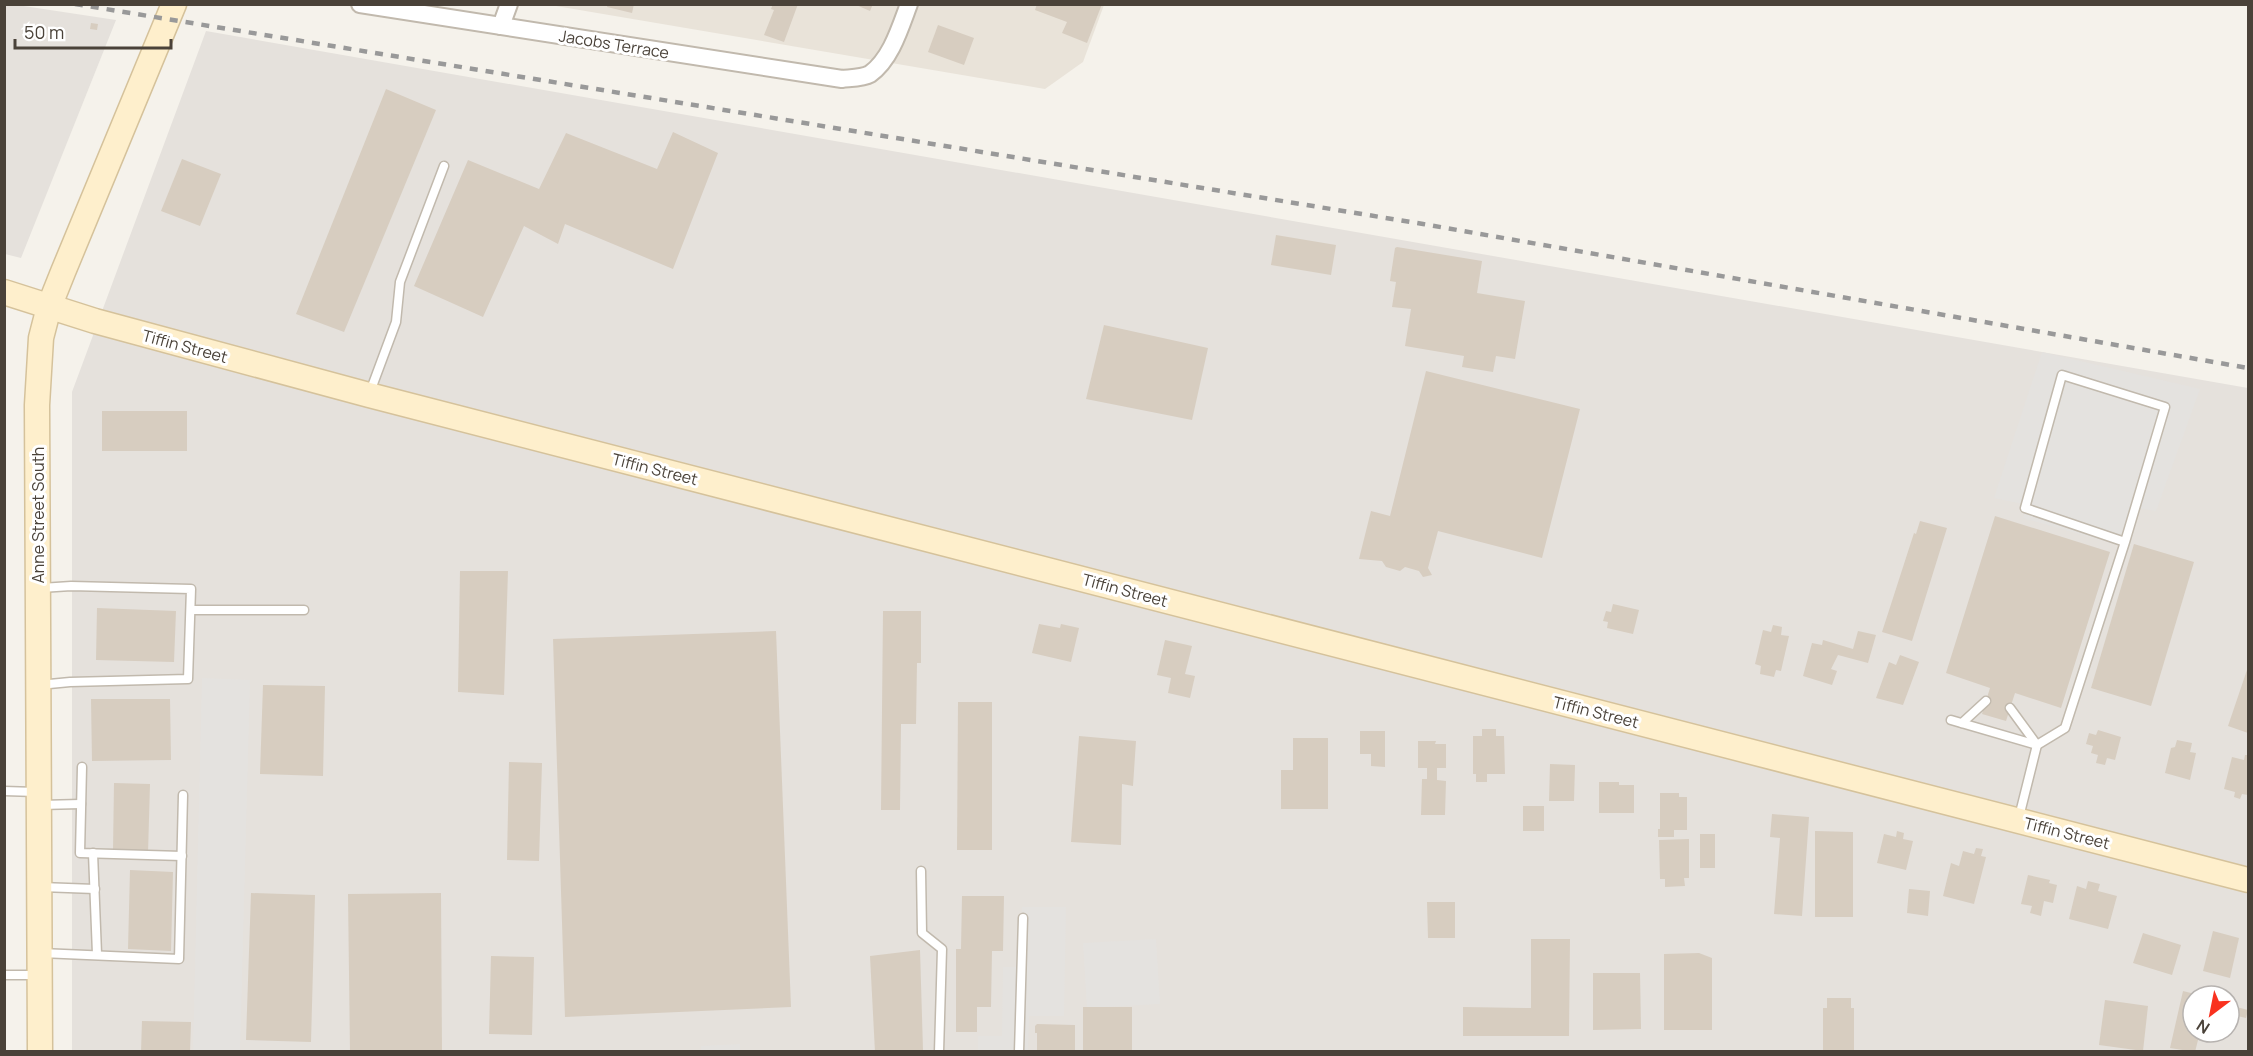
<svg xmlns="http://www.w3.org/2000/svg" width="2253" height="1056" font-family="Manrope,sans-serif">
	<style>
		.residential { fill: #e9e3d9 }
		.industrial { fill: #e5e1dc; fill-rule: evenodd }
		.parking { fill: #e4e2df }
		.building { fill: #d7cdc0 }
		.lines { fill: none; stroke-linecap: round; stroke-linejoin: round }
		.lane-casing { stroke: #c1b9ad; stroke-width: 11 }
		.street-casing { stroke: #c1b9ad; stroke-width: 20 }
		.secondary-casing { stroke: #d5c29b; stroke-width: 27 }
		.lane { stroke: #fff; stroke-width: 8 }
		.street { stroke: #fff; stroke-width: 16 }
		.secondary { stroke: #feefcc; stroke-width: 24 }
		.rail { stroke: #999; stroke-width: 4.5; stroke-dasharray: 8 8; stroke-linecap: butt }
		.labels { text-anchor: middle; stroke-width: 6; stroke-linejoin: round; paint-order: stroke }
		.street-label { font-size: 16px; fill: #4a4239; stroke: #fff }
	</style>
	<rect width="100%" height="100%" fill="#f5f2eb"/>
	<!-- residential -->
	<polygon class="residential" points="550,5 1104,5 1083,62 1045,89"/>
	<!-- industrial -->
	<g class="industrial">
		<polygon points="4,5 17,5 116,20 21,258 5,254"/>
		<path d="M206,31L2248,388V1051L72,1052V392ZM2193,996H2229V1032H2193Z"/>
	</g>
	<!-- parking -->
	<g class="parking">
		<polygon points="2042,352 2200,389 2156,511 2138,508 2124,547 2023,518 2028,505 1994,498"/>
		<polygon points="202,678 250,680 240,1051 193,1051"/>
		<polygon points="1022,907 1066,907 1064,1016 1029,1016 1028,1051 978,1052 978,1036 1002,1036 1003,967 1021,967"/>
		<polygon points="1156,939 1160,1004 1087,1008 1083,943"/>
		<polygon points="740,1044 740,1051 701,1051 701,1046"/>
	</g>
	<!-- building -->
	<g class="building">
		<polygon points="608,4 634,4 632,13 607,7"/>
		<polygon points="773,4 798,4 784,42 764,35 774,10 771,9"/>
		<polygon points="854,4 873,4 870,11"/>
		<polygon points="1037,4 1102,4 1087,43 1062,33 1067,22 1035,10"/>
		<polygon points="91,23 98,24 97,30 90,29"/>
		<polygon points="938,25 974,38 964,65 928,52"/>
		<polygon points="386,89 436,110 344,332 296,314"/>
		<polygon points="673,132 718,153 673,269 565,224 558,244 524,226 483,317 414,286 468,160 539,189 566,133 657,169"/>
		<polygon points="182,159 221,174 200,226 161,211"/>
		<polygon points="1276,235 1336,245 1331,275 1271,265"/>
		<polygon points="1397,247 1482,261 1477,293 1525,301 1515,359 1496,356 1493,372 1462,367 1464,356 1405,346 1411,309 1392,307 1396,282 1390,281 1395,248"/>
		<polygon points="1104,325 1208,348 1192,420 1086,399"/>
		<polygon points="1426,371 1580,409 1542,558 1438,531 1428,568 1432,575 1423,577 1419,571 1405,567 1400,571 1386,567 1382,561 1359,559 1371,511 1390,516"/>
		<rect x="102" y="411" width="85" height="40"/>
		<polygon points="1995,516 2110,552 2061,708 2015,693 2006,721 1982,714 1990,688 1946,673"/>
		<polygon points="1920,521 1947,528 1912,641 1882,632 1914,533 1916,534"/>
		<polygon points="2134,544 2194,562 2151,706 2091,688"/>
		<polygon points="460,571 508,571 504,695 458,692"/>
		<polygon points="1613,604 1639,610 1633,634 1607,628 1608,622 1603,621 1606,611 1611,612"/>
		<polygon points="97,608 176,611 174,662 96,660"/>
		<polygon points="883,611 921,611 921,663 917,663 916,724 901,724 900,810 881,810"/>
		<polygon points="1039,624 1060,628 1061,624 1079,628 1071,662 1032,653"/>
		<polygon points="1773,625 1782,627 1781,635 1789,636 1781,671 1776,670 1774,677 1760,674 1761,666 1755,664 1763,630 1771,632"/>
		<polygon points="776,631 791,1007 565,1017 553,639"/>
		<polygon points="1858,631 1876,635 1868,663 1838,655 1831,669 1837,671 1832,685 1803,676 1812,643 1822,645 1823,640 1853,649"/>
		<polygon points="1165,640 1192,646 1185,674 1195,676 1190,698 1168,693 1171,678 1157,675"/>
		<polygon points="1900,655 1919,662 1903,705 1876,698 1889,662 1896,665"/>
		<polygon points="2248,667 2248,733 2228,726"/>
		<polygon points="263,685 325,686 323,776 260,774"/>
		<polygon points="91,699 170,699 171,760 92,761"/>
		<polygon points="958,702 992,702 992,850 957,850"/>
		<polygon points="1482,729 1496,729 1496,736 1504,736 1505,774 1487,774 1487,782 1476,782 1476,774 1473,774 1473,736 1482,736"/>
		<polygon points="2098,730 2121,737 2115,760 2107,758 2105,765 2096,763 2098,755 2091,753 2093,746 2086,744 2089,733 2096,735"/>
		<polygon points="1360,731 1385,731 1385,767 1371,766 1371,754 1360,754"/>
		<polygon points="1079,736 1136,741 1133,786 1122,784 1121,845 1071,842"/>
		<polygon points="1293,738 1328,738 1328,809 1281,809 1281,770 1293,770"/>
		<polygon points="2177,740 2192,743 2190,752 2196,753 2190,780 2165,773 2171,748 2175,747"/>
		<polygon points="1418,741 1436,741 1435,744 1446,744 1446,768 1437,768 1437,780 1446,781 1445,815 1421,815 1422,779 1427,779 1427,768 1418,768"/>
		<polygon points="2245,755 2248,755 2248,795 2242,794 2240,799 2234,797 2235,792 2224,789 2232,757 2244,760"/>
		<polygon points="509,762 542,763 539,861 507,860"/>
		<polygon points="1550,764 1575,765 1574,801 1549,801"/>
		<polygon points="1599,782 1619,782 1619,785 1634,785 1634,813 1599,813"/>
		<polygon points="114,783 150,784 148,853 113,851"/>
		<polygon points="1660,793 1679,793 1679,797 1687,797 1687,830 1674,830 1674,837 1658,837 1658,829 1660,829"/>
		<rect x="1523" y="806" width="21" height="25"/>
		<polygon points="1772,814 1809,817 1802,916 1774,914 1780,838 1770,837"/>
		<polygon points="1815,831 1853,832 1853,917 1815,917"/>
		<polygon points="1897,831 1904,833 1903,839 1913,841 1906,870 1877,863 1884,834 1896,837"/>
		<rect x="1700" y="834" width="15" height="34"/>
		<polygon points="1689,839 1689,878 1684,878 1685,886 1665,887 1665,879 1660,879 1659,840"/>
		<polygon points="1976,848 1983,849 1981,856 1986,857 1974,904 1943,896 1951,863 1959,866 1963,851 1974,854"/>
		<polygon points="130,870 173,872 171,951 128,949"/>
		<polygon points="2028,875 2050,880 2049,883 2057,885 2053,903 2044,901 2041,916 2030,913 2032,906 2021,904"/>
		<polygon points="2088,881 2100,884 2098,891 2117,896 2108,929 2069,919 2077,886 2086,889"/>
		<polygon points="1909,889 1930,891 1928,916 1907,913"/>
		<polygon points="251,893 315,895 311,1042 246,1040"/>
		<polygon points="441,893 442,1052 350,1052 348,894"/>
		<polygon points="962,896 1004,896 1003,951 992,951 991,1007 977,1007 977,1032 956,1032 956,949 961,949"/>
		<polygon points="1427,902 1455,902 1455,938 1428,938"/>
		<polygon points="2213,931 2239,938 2230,978 2203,971"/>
		<polygon points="2143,933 2181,945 2172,975 2133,963"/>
		<polygon points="1531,939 1570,939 1569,1036 1463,1036 1463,1007 1531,1008"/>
		<polygon points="920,950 923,1050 875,1052 870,956"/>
		<polygon points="1699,953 1712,958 1712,1030 1664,1030 1664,954"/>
		<polygon points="491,956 534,957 532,1035 489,1034"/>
		<polygon points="1593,973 1640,973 1641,1029 1593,1030"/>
		<polygon points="2183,991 2199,995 2193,996 2193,1032 2200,1032 2195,1052 2170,1048"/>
		<polygon points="1827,998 1851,998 1851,1008 1854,1008 1854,1052 1823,1052 1823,1008 1827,1008"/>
		<polygon points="2105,1000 2148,1006 2143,1051 2099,1045"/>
		<polygon points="2229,1005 2248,1010 2246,1018 2229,1014"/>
		<rect x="1083" y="1007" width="49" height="45"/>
		<polygon points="142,1021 191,1022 190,1052 141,1052"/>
		<polygon points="1037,1024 1075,1025 1075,1052 1037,1052 1037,1033 1035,1033 1035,1026"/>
	</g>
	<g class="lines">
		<defs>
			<g id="lane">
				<polyline points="370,392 396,322 400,282 444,166"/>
				<polyline points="191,610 304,610"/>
				<polyline points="39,685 70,682 188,679 191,589 71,586 41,588"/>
				<polyline points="2010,708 2037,745"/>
				<polyline points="1951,720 2037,745"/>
				<polyline points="1962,723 1986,701"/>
				<polyline points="82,767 80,853 182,856"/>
				<polyline points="4,791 36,792"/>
				<polyline points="40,805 81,804"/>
				<polyline points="2019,817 2037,745 2065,728 2125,542 2025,508 2062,375 2165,407 2125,542"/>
				<polyline points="93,853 97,954"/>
				<polyline points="921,871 922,933 942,949 939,1052"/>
				<polyline points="41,887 95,889"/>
				<polyline points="41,953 179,959 183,795"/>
				<polyline points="4,975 37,975"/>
				<polyline points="1019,1052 1023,918"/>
			</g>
			<g id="street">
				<path d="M360,4L842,79C850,78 863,78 870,74C891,59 900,28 909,4"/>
				<polyline points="501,26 509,4"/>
			</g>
			<g id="secondary">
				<polyline points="4,292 95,321 369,395 2248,880"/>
				<polyline points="40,1052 37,405 41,338 49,307 63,272 174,4"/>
			</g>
		</defs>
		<!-- lane casing -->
		<use href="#lane" class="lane-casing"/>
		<!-- street casing -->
		<use href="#street" class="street-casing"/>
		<!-- secondary casing -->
		<use href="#secondary" class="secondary-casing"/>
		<!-- lane -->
		<use href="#lane" class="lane"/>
		<!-- street -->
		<use href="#street" class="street"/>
		<!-- secondary -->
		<use href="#secondary" class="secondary"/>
		<!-- rail -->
		<polyline class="rail" points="75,4 1423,224 2248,368"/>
	</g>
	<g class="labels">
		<!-- street labels -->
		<g class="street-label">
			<text transform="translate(614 44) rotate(9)" y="6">Jacobs Terrace</text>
			<text transform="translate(185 346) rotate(15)" y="6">Tiffin Street</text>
			<text transform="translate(655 469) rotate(14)" y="6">Tiffin Street</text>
			<text transform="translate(38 515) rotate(-90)" y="6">Anne Street South</text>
			<text transform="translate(1125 590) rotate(15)" y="6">Tiffin Street</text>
			<text transform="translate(1596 712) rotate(14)" y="6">Tiffin Street</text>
			<text transform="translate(2067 833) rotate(14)" y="6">Tiffin Street</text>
		</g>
	</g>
	<!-- border -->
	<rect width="2253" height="1056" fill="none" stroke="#4a4239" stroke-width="12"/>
	<!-- north arrow -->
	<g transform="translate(2211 1014) rotate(212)"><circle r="28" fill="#ffffff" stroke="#b7b3b0" stroke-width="1.5"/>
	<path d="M0-4.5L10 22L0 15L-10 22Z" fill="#f9321f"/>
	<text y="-9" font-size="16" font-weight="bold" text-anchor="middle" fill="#4a4239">N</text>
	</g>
	<!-- scale -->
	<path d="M15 39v9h156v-9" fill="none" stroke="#4a4239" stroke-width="3"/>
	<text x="24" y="39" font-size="18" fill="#4a4239" stroke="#ffffff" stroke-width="4.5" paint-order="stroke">50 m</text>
</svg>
